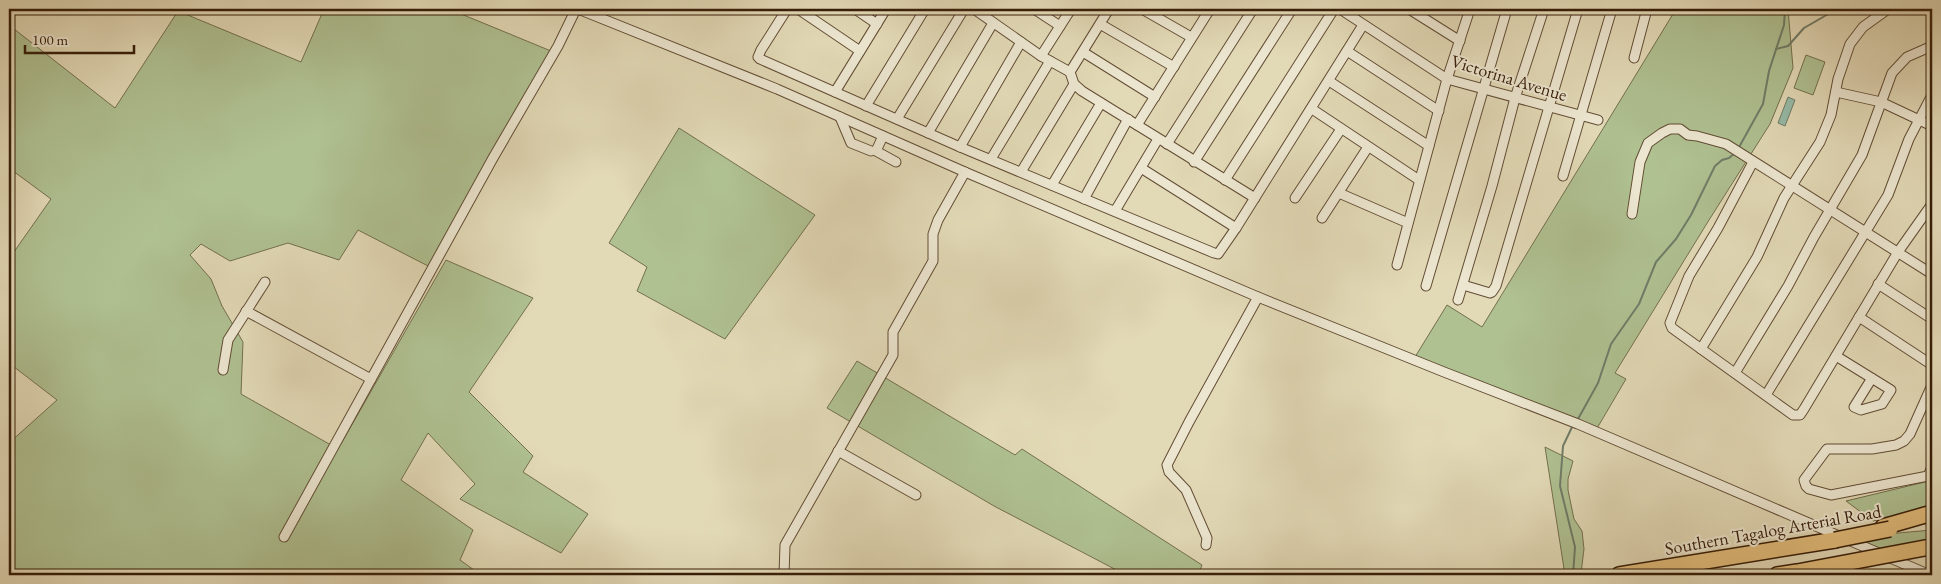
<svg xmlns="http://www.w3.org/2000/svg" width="1941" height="584" font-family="'EB Garamond',serif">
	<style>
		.green { fill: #afc091; stroke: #736f4d }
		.water { fill: #96bba8; stroke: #707c68 }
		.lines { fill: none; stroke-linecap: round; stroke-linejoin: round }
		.stream { stroke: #707c68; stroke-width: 2 }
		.street-casing { stroke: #624d34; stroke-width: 11 }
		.highway-casing { stroke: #371e09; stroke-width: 18 }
		.street { stroke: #ece6d0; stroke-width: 9 }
		.highway { stroke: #e1bc7b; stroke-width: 15 }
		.highway-bridge-casing { stroke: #371e09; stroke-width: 18; stroke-linecap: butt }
		.highway-bridge { stroke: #e1bc7b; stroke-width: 15 }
		.labels { text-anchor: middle; stroke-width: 4; stroke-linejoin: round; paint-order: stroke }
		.street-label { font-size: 18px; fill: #371e09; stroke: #ece6d0 }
	</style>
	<rect width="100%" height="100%" fill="#e2d9b6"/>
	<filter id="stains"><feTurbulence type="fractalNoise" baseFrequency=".004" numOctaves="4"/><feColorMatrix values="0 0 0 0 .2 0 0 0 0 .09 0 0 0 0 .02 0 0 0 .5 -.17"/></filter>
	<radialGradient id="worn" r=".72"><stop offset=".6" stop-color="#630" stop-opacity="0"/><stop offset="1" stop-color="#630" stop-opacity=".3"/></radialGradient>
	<!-- green -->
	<g class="green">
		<polygon points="324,9 449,9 551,51 430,267 358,230 339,260 288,243 230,261 201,244 190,255 211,279 222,306 243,342 241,394 338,449 446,260 533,298 469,392 533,456 523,472 588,514 561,553 460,499 475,484 428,433 401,480 473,530 460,560 481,575 9,575 9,443 57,400 9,363 9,259 51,199 9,168 9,25 115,108 178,11 301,62"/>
		<polygon points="1676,9 1788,9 1793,68 1770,124 1709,220 1615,373 1626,379 1596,430 1415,357 1447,305 1482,327"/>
		<polygon points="1806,55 1825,62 1813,95 1794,88"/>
		<polygon points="679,128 815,215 725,339 637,291 647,267 609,243"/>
		<polygon points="857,361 1015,455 1022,449 1202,565 1198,575 1126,575 994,506 827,408"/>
		<polygon points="1545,447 1573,461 1568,479 1568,490 1574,519 1582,531 1584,549 1581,573 1565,575"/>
		<polygon points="1932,476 1932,508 1873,521 1846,501 1929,481"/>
		<polygon points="1932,530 1932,539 1874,550 1857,541 1898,533"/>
	</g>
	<!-- water -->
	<polygon class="water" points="1788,97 1795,100 1785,126 1778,123"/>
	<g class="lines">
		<!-- stream -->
		<g class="stream">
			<polyline points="1776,49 1788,46 1804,28 1837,9"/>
			<polyline points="1738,149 1763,104 1769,71 1784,25 1785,9"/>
			<polyline points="1578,419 1598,383 1611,344 1639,304 1656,262 1676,239 1691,215 1715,166 1722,160 1729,158 1735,153"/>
			<polyline points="1573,575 1575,547 1560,486 1563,446 1573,425"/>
		</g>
		<defs>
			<g id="street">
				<polyline points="578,9 777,89 965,172 1258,297 1444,372 1578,424 1930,575"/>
				<polyline points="787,9 761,50 758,57 760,59 960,147 1214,253 1218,254 1236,228 1363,25"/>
				<polyline points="798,9 860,51"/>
				<polyline points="855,9 877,24"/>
				<polyline points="974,9 1041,56 1070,72"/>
				<polyline points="1034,9 1060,26"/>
				<polyline points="1109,9 1070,72 1074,84 1082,91 1255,198"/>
				<polyline points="1142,9 1191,37"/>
				<polyline points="1340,9 1447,79 1598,120"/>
				<polyline points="1409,9 1460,41"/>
				<polyline points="1100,24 1174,67"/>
				<polyline points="1347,51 1439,111"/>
				<polyline points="1083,52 1155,97"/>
				<polyline points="1041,56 1071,9"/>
				<polyline points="1634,58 1647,9"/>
				<polyline points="1329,81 1429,146"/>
				<polyline points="835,92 886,9"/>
				<polyline points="1836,92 1881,102 1932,126"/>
				<polyline points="866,106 925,9"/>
				<polyline points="1312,109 1419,180"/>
				<polyline points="840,117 851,143 871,151"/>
				<polyline points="897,119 964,9"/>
				<polyline points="1137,125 1210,9"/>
				<polyline points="928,133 993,23"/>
				<polyline points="883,136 876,151 896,162"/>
				<polyline points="1167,144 1253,9"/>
				<polyline points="960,147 1021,42"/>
				<polyline points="991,159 1050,61"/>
				<polyline points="1194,162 1292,9"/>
				<polyline points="1753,162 1718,228 1689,276 1670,323 1672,328 1793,415 1800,415 1804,409 1898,252 1932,204"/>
				<polyline points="1141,168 1236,228"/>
				<polyline points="1021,172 1074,84"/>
				<polyline points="1563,176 1612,9"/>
				<polyline points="1225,180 1334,9"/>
				<polyline points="1052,185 1101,103"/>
				<polyline points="1339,193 1408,223"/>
				<polyline points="1295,198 1341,129"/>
				<polyline points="1084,199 1128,119"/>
				<polyline points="1115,211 1158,139"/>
				<polyline points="1632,214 1640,162 1648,143 1662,133 1670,129 1680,129 1688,135 1697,136 1726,144 1932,274"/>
				<polyline points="1322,218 1368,147"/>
				<polyline points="1397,265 1447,79 1470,9"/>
				<polyline points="1878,284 1932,319"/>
				<polyline points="1463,285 1490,293 1492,292 1496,286 1578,9"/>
				<polyline points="1426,286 1507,9"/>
				<polyline points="1458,300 1492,186 1515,98 1544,9"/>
				<polyline points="246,311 371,379"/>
				<polyline points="1859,317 1932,365"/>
				<polyline points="1701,349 1757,257 1784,198 1820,142 1831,115 1838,79 1850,44 1863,27 1888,9"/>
				<polyline points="1836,356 1891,390 1882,404 1861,410 1854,407 1872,378"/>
				<polyline points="223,370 228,340 265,282"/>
				<polyline points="1735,373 1788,286 1814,237 1862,155 1892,73 1907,57 1932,46"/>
				<polyline points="1932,385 1910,434 1904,441 1896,445 1872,449 1827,449 1804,480 1806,486 1809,489 1831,495 1928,476 1932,467"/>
				<polyline points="1766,395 1888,195 1909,139 1932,95"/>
				<polyline points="838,451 916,495"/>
				<polyline points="284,537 493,158 558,46 576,9"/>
				<polyline points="1206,545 1207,538 1186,490 1169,472 1167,465 1189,422 1258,297"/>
				<polyline points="784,575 785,545 893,355 893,332 933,261 933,234 938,220 965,172"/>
			</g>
			<g id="highway">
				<polyline points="1883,527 1932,513"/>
				<polyline points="1619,575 1835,540"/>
				<polyline points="1777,575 1797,572"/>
			</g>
		</defs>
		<!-- street casing -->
		<use href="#street" class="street-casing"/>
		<!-- highway casing -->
		<use href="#highway" class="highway-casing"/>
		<!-- street -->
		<use href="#street" class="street"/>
		<!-- highway -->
		<use href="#highway" class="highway"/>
		<defs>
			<g id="highway-bridge">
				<polyline points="1835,540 1890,529"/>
				<polyline points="1797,572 1930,547"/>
			</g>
		</defs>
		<!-- highway-bridge casing -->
		<use href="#highway-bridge" class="highway-bridge-casing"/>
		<!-- highway-bridge -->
		<use href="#highway-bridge" class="highway-bridge"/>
	</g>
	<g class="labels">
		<!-- street labels -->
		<g class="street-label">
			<text transform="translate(1509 78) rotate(17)" y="6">Victorina Avenue</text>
			<text transform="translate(1773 530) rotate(-10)" y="6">Southern Tagalog Arterial Road</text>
		</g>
	</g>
	<!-- margin -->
	<rect width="1941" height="584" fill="none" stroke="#e2d9b6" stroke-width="30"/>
	<rect x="10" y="10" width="1921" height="564" fill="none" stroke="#371e09" stroke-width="2.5"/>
	<rect x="15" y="15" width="1911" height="554" fill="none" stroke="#371e09"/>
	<!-- scale -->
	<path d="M25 45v8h109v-8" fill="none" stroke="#371e09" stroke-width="2.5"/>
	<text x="32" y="45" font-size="15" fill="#371e09" stroke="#ece6d0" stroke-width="4" paint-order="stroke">100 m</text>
	<rect width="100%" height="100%" filter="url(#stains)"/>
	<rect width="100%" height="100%" fill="url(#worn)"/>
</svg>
